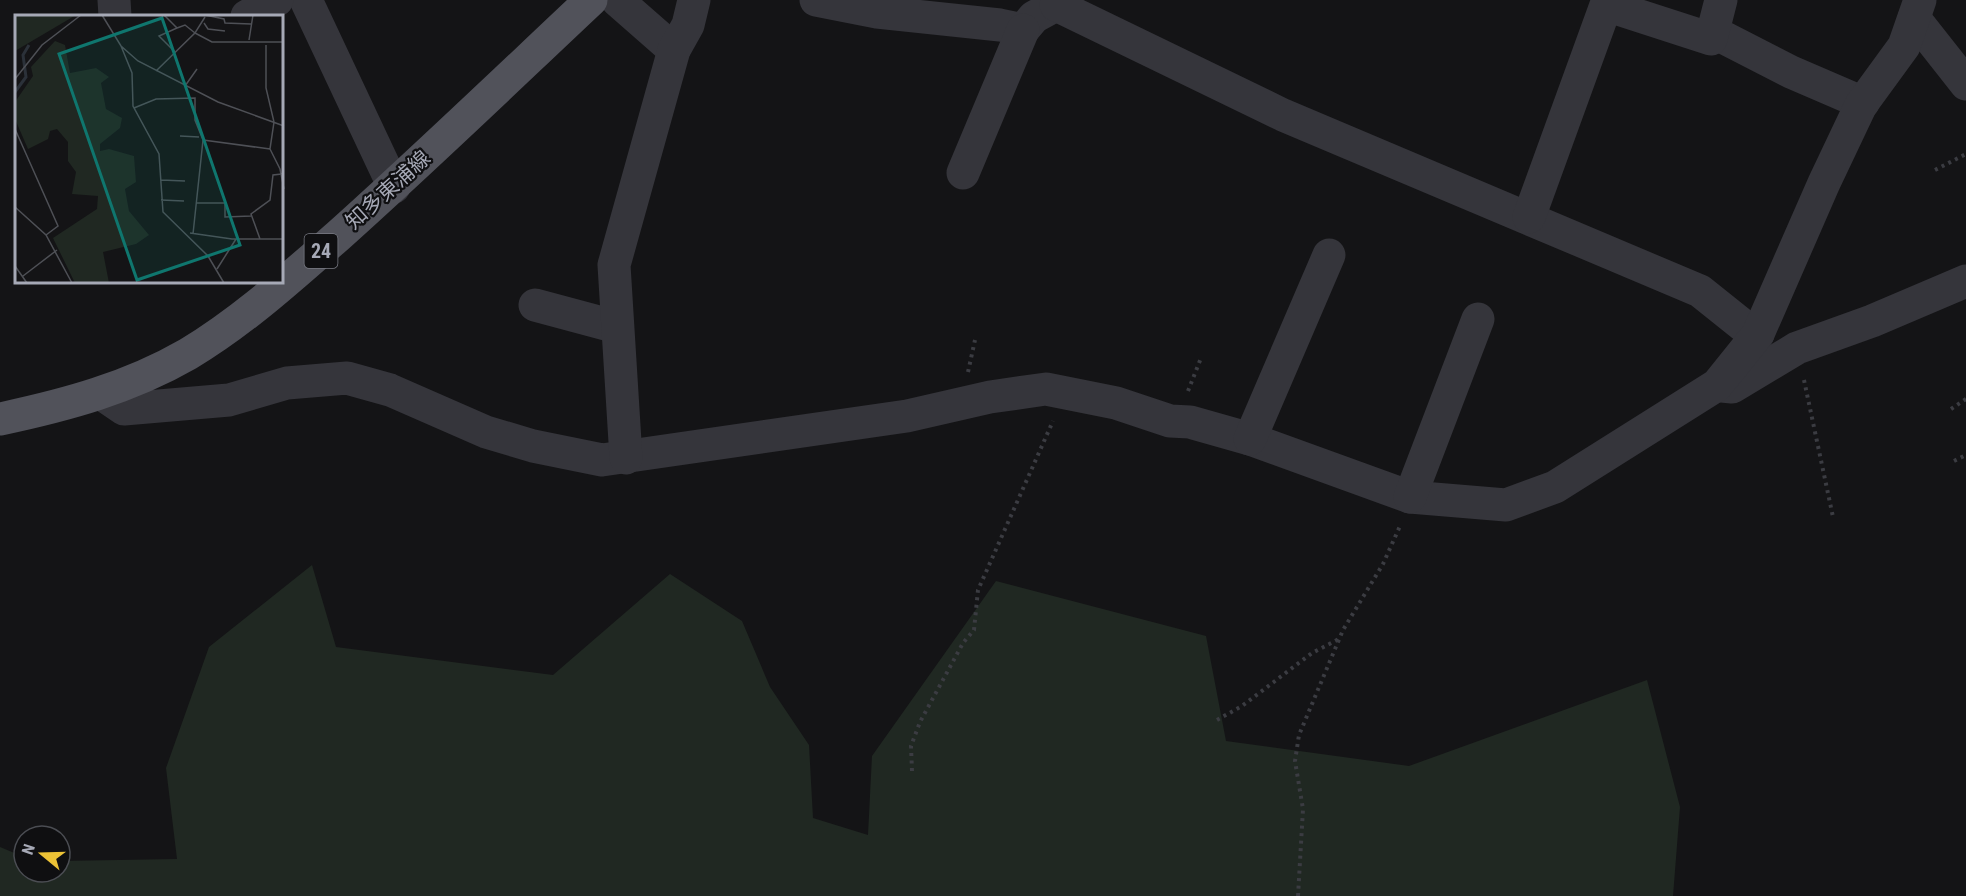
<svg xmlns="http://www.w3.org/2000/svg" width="1966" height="896" font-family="'Roboto Condensed','Noto Sans JP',sans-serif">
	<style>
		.green { fill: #202822 }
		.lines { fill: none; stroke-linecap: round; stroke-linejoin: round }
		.path { stroke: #3b3c42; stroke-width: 4; stroke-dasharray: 3 4.5; stroke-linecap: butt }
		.minor { stroke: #35353b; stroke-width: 33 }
		.major { stroke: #51525a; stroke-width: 33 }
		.labels { text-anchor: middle; stroke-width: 4.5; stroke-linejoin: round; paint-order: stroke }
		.shield { fill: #0f0f11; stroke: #797b84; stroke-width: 1.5 }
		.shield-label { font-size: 20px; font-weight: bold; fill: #a6a9b6 }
		.street-label { font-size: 21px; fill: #a6a9b6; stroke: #0f0f11 }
		.inset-river { fill: none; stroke: #2b3139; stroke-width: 3 }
		.inset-road { fill: none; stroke: #4e5056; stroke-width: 1.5 }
		.view { fill: #0f766e; fill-opacity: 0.15; stroke: #0f766e; stroke-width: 3 }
		.inset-edge { fill: none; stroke: #a6a9b6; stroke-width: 3 }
	</style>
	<rect width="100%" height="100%" fill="#141416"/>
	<!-- green -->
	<polygon class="green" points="312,565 336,647 553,675 670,574 742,621 770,687 809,745 813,818 868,835 872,756 996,581 1206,636 1226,741 1409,766 1647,680 1680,807 1673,896 0,896 0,847 24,857 24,872 60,872 60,861 177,859 166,768 209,647"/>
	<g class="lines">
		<!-- path -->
		<g class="path">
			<polyline points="1935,170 1966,154"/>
			<polyline points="968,372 975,340"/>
			<polyline points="1804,380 1833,517"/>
			<polyline points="1188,391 1201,358"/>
			<polyline points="1951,409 1966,399"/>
			<polyline points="1954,461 1966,455"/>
			<polyline points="1217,720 1242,706 1312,653 1339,639"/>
			<polyline points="912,771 911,746 920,722 963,643 974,630 978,590 1053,421"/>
			<polyline points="1298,896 1303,809 1295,761 1299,735 1343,630 1383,564 1400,526"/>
		</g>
		<!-- minor -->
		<g class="minor">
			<polyline points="114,0 115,16"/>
			<polyline points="306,0 394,187"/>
			<polyline points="617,0 674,50"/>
			<polyline points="816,0 877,12 1000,25 1023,30 1034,17 1056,5"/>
			<polyline points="1056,5 1283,115 1700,291 1745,327 1758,334"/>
			<polyline points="247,16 277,0"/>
			<polyline points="1914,18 1966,84"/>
			<polyline points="1713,32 1791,72 1863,103"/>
			<polyline points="963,173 1023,30"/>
			<polyline points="1529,217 1606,5 1711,39 1721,0"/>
			<polyline points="535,305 617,327"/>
			<polyline points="1722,386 1732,387 1797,348 1872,321 1966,281"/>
			<polyline points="102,394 124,409 229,400 287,383 347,378 390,390 486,432 533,446 602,460 907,416 990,397 1046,389 1116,403 1170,421 1190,422 1250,439 1410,497 1506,505 1555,487 1717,385 1758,334 1824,183 1861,105 1904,46 1920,0"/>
			<polyline points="1250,439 1329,255"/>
			<polyline points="626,458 614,265 674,50 688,25 694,0"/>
			<polyline points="1410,497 1478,319"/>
		</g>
		<!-- major -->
		<path class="major" d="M0,419C66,405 129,388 188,354C243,321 290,278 338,236C424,159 507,79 591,0"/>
	</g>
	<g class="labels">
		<!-- shield labels -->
		<rect class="shield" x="304.5" y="234" width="33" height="34" rx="4.5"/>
		<g class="shield-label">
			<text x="321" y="258">24</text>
		</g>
		<!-- street labels -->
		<g class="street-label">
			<text transform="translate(388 190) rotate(-42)" y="7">知多東浦線</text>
		</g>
	</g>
	<!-- overview -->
	<g transform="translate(15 15)">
		<rect width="268" height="268" fill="#141416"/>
		<path d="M0,0H61L0,36ZM40,26L50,30L55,58L81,53L94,62L86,68L91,94L107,103L105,113L85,129V136L94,134L119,141L121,167L110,174L114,196L134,220L121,229L88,237L94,268H60L38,223L82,194L83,181L57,179L61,157L53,146V127L42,114L35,116L33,124L13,134L0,104V87L18,61L16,52Z" fill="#202822"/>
		<path class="inset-river" d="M0,77L11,62L8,40L14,30"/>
		<path class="inset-road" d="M87,0L106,31L123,46L203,87L269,111M149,0L162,13L144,21L160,37M190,0L209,4L210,8L236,9M189,8L193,14L210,16M162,13L170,10L180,18L190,2M234,25L238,0M251,30V73L259,107L255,134L265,154L269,174M106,31L117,58L118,91L144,139L148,197L193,241L209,268M141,56L180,18L197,27H269M0,64L27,30L66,0M170,71L182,54M119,93L141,84L180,83V105L188,125L178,219M0,114L43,211L31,220M165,121L184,122M188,125L255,134M146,165L170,166M146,185L169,186M182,188H210V202L236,201M0,192L31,220L57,268M175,218L217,224H269M245,224L236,199L255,185L258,160L267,159M0,251L12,268M202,254L221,224M8,261L42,235"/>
		<path class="view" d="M147,3L225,230L122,265L44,39Z"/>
		<rect width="268" height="268" class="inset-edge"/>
	</g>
	<!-- north arrow -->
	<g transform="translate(42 854) rotate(289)"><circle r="28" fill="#0f0f11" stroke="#4b4d53" stroke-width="1.5"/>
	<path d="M0-4.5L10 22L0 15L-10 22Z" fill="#ecc236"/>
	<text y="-9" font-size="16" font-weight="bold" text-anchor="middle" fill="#a6a9b6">N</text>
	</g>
</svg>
